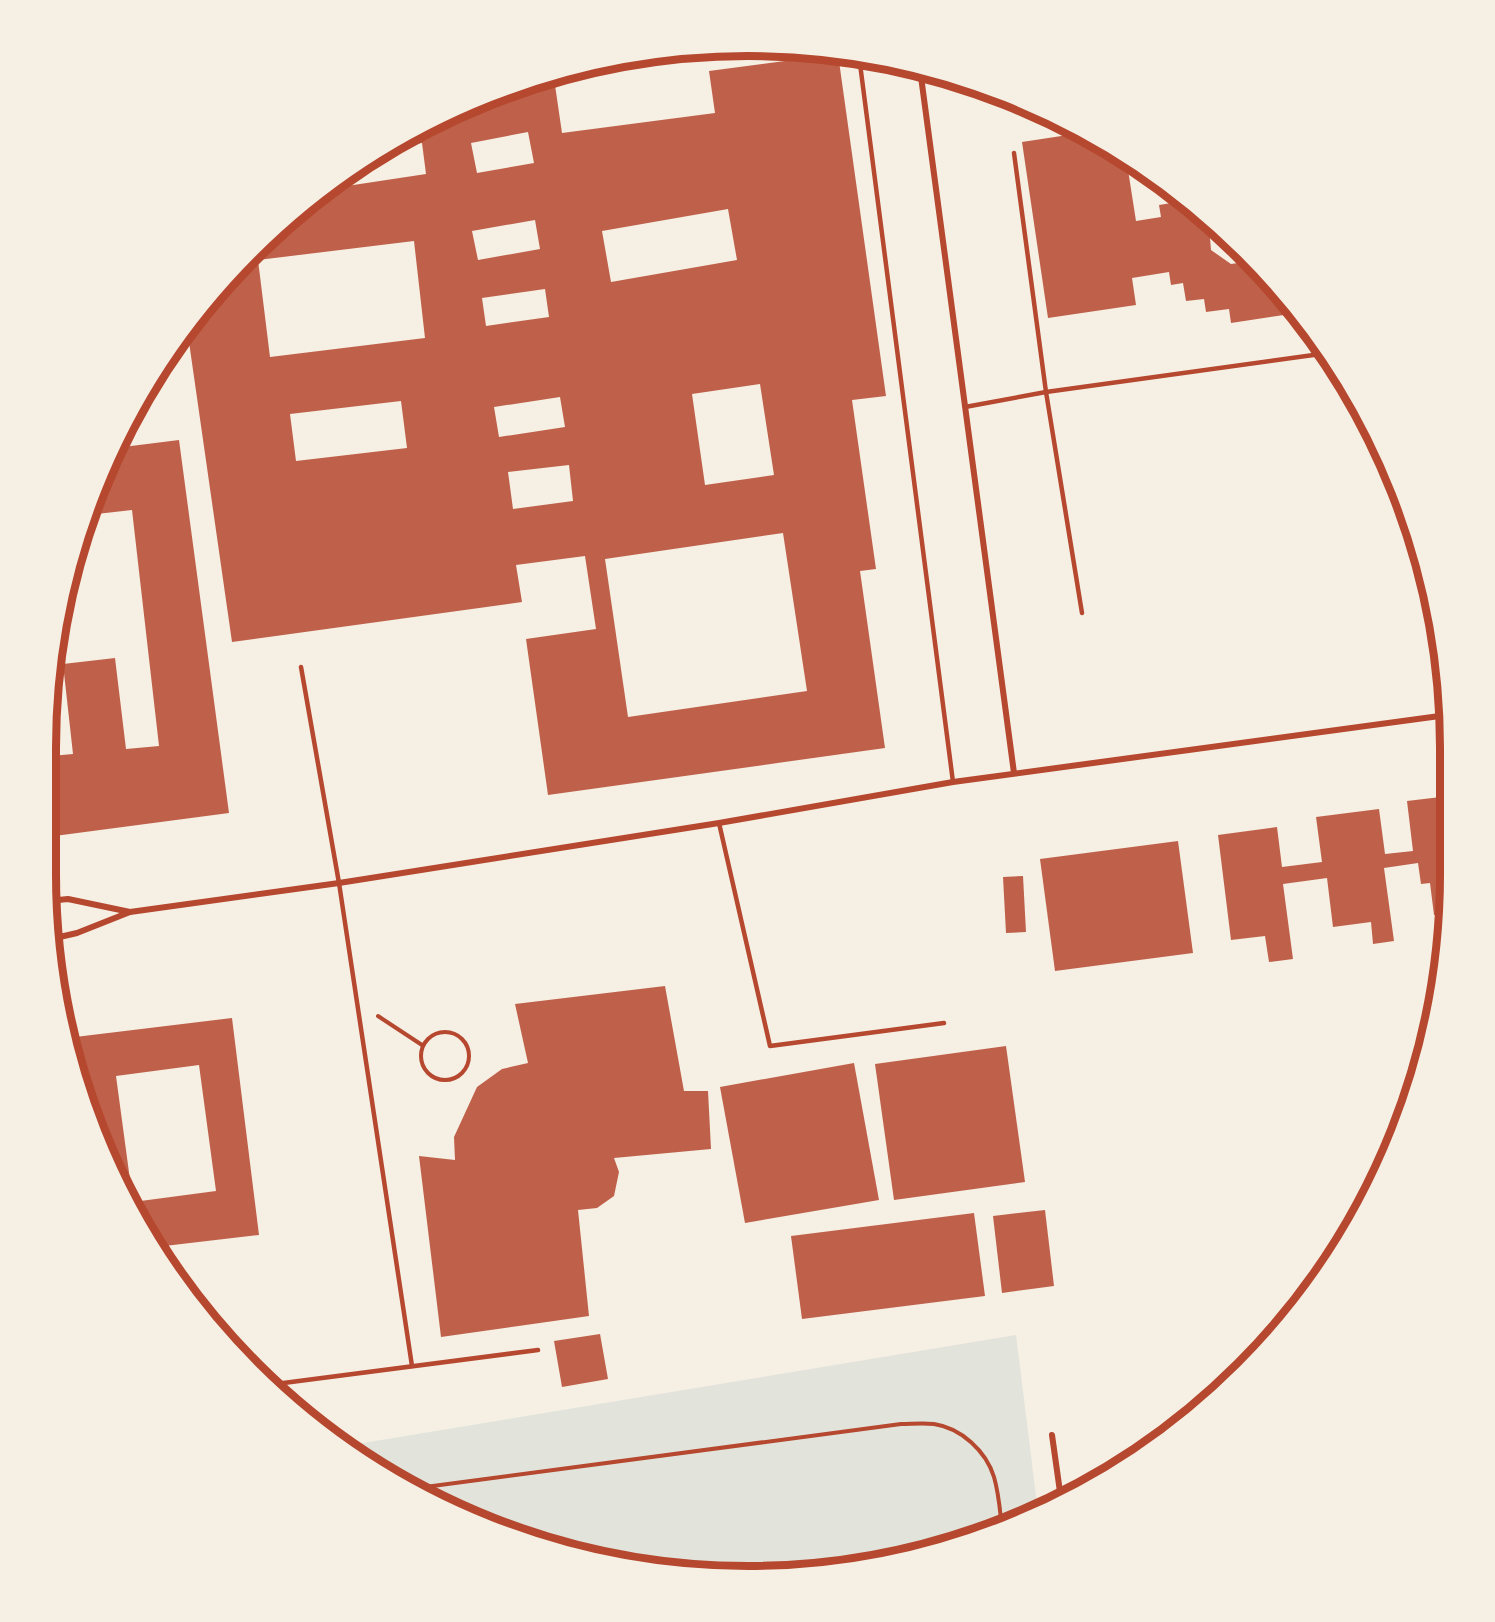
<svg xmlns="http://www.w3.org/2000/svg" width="1495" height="1622" font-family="'Work Sans',sans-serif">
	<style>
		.green { fill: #e2e4dc }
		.building { fill: #bf614a; fill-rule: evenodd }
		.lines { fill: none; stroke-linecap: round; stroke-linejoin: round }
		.path { stroke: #b5482f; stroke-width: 4 }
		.service { stroke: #b5482f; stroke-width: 4.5 }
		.minor { stroke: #b5482f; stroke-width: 6 }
		.rim { fill: none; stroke: #b5482f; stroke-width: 8 }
	</style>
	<rect width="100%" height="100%" fill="#f6efe4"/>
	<!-- green -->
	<polygon class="green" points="1016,1335 1038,1512 1016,1524 884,1564 702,1576 565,1553 397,1483 345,1446"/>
	<!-- building -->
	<g class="building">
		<path d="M838,54L886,396L852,400L876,569L860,571L885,748L548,795L526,639L596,629L585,556L516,565L522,602L232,642L187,328L251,251L327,189L426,174L422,143L386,148L479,98L498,93L555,85L562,133L715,113L709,71ZM528,132L534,163L477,173L471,143ZM728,209L737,260L611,282L602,231ZM535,220L540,249L478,260L472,231ZM414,241L425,338L270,357L258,260ZM545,289L549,317L486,326L482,298ZM760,384L774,475L705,485L692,394ZM560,397L565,427L499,437L494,407ZM401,401L407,448L296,461L290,414ZM569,465L573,501L513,509L508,472ZM783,533L807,691L628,717L605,559Z"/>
		<polygon points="1081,133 1126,157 1136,221 1161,217 1159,205 1184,201 1211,223 1209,226 1211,250 1231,264 1253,261 1283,298 1281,299 1284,315 1231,323 1229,309 1206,312 1204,299 1186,301 1183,283 1171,285 1169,272 1132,278 1136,305 1048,318 1022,142"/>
		<polygon points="179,440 229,813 47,837 51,756 73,754 63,664 115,658 126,749 159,746 132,510 88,515 99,478 115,448"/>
		<polygon points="1449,796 1445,914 1434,915 1430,883 1421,884 1418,863 1384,868 1394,941 1373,944 1371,922 1333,927 1327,878 1283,884 1293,959 1269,962 1265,936 1231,940 1218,835 1277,827 1282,867 1322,862 1316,817 1379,809 1385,854 1413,851 1407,801"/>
		<polygon points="1178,841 1193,953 1055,971 1040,859"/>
		<polygon points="1023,876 1026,932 1006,933 1003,877"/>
		<polygon points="665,986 684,1091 708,1091 711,1149 614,1158 619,1172 614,1196 597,1208 578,1210 589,1316 441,1337 419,1156 455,1160 454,1137 477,1087 502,1069 528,1063 515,1004"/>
		<path d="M232,1018L259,1235L156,1247L117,1185L67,1038ZM199,1065L216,1191L133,1202L116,1076Z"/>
		<polygon points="1006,1046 1025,1182 894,1200 875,1064"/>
		<polygon points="854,1063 879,1200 745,1223 720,1087"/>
		<polygon points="1045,1210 1054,1286 1002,1293 993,1216"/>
		<polygon points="974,1213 985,1296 802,1319 791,1236"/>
		<polygon points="600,1334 608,1379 562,1387 554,1341"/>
	</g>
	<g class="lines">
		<!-- path -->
		<g class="path">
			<polyline points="378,1016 422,1045"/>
			<circle cx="445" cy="1056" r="24"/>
			<path d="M410,1489L901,1424C911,1424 923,1423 934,1424C961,1428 986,1451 994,1477C999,1494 1000,1511 1002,1528"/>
		</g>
		<!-- service -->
		<g class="service">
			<polyline points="859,56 953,782"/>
			<polyline points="1014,153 1046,392 1082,613"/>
			<polyline points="965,407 1046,392 1328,353"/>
			<polyline points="301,667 339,883 412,1366"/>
			<polyline points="719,823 770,1046 944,1023"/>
			<polyline points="268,1385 538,1350"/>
		</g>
		<!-- minor -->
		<g class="minor">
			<polyline points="920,69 1014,773"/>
			<polyline points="127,425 128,425"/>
			<polyline points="48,901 68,899 130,912"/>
			<polyline points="51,939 77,933 130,912 339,883 719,823 953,782 1447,715"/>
			<polyline points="1052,1435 1061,1499"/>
		</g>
	</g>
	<!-- crop -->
	<path d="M0 0H1495V1622H0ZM748 56H748A692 692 0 0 1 1440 748V874A692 692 0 0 1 748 1566H748A692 692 0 0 1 56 874V748A692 692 0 0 1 748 56Z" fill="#f6efe4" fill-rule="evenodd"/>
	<path class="rim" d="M748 56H748A692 692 0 0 1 1440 748V874A692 692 0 0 1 748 1566H748A692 692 0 0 1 56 874V748A692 692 0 0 1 748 56Z"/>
</svg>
